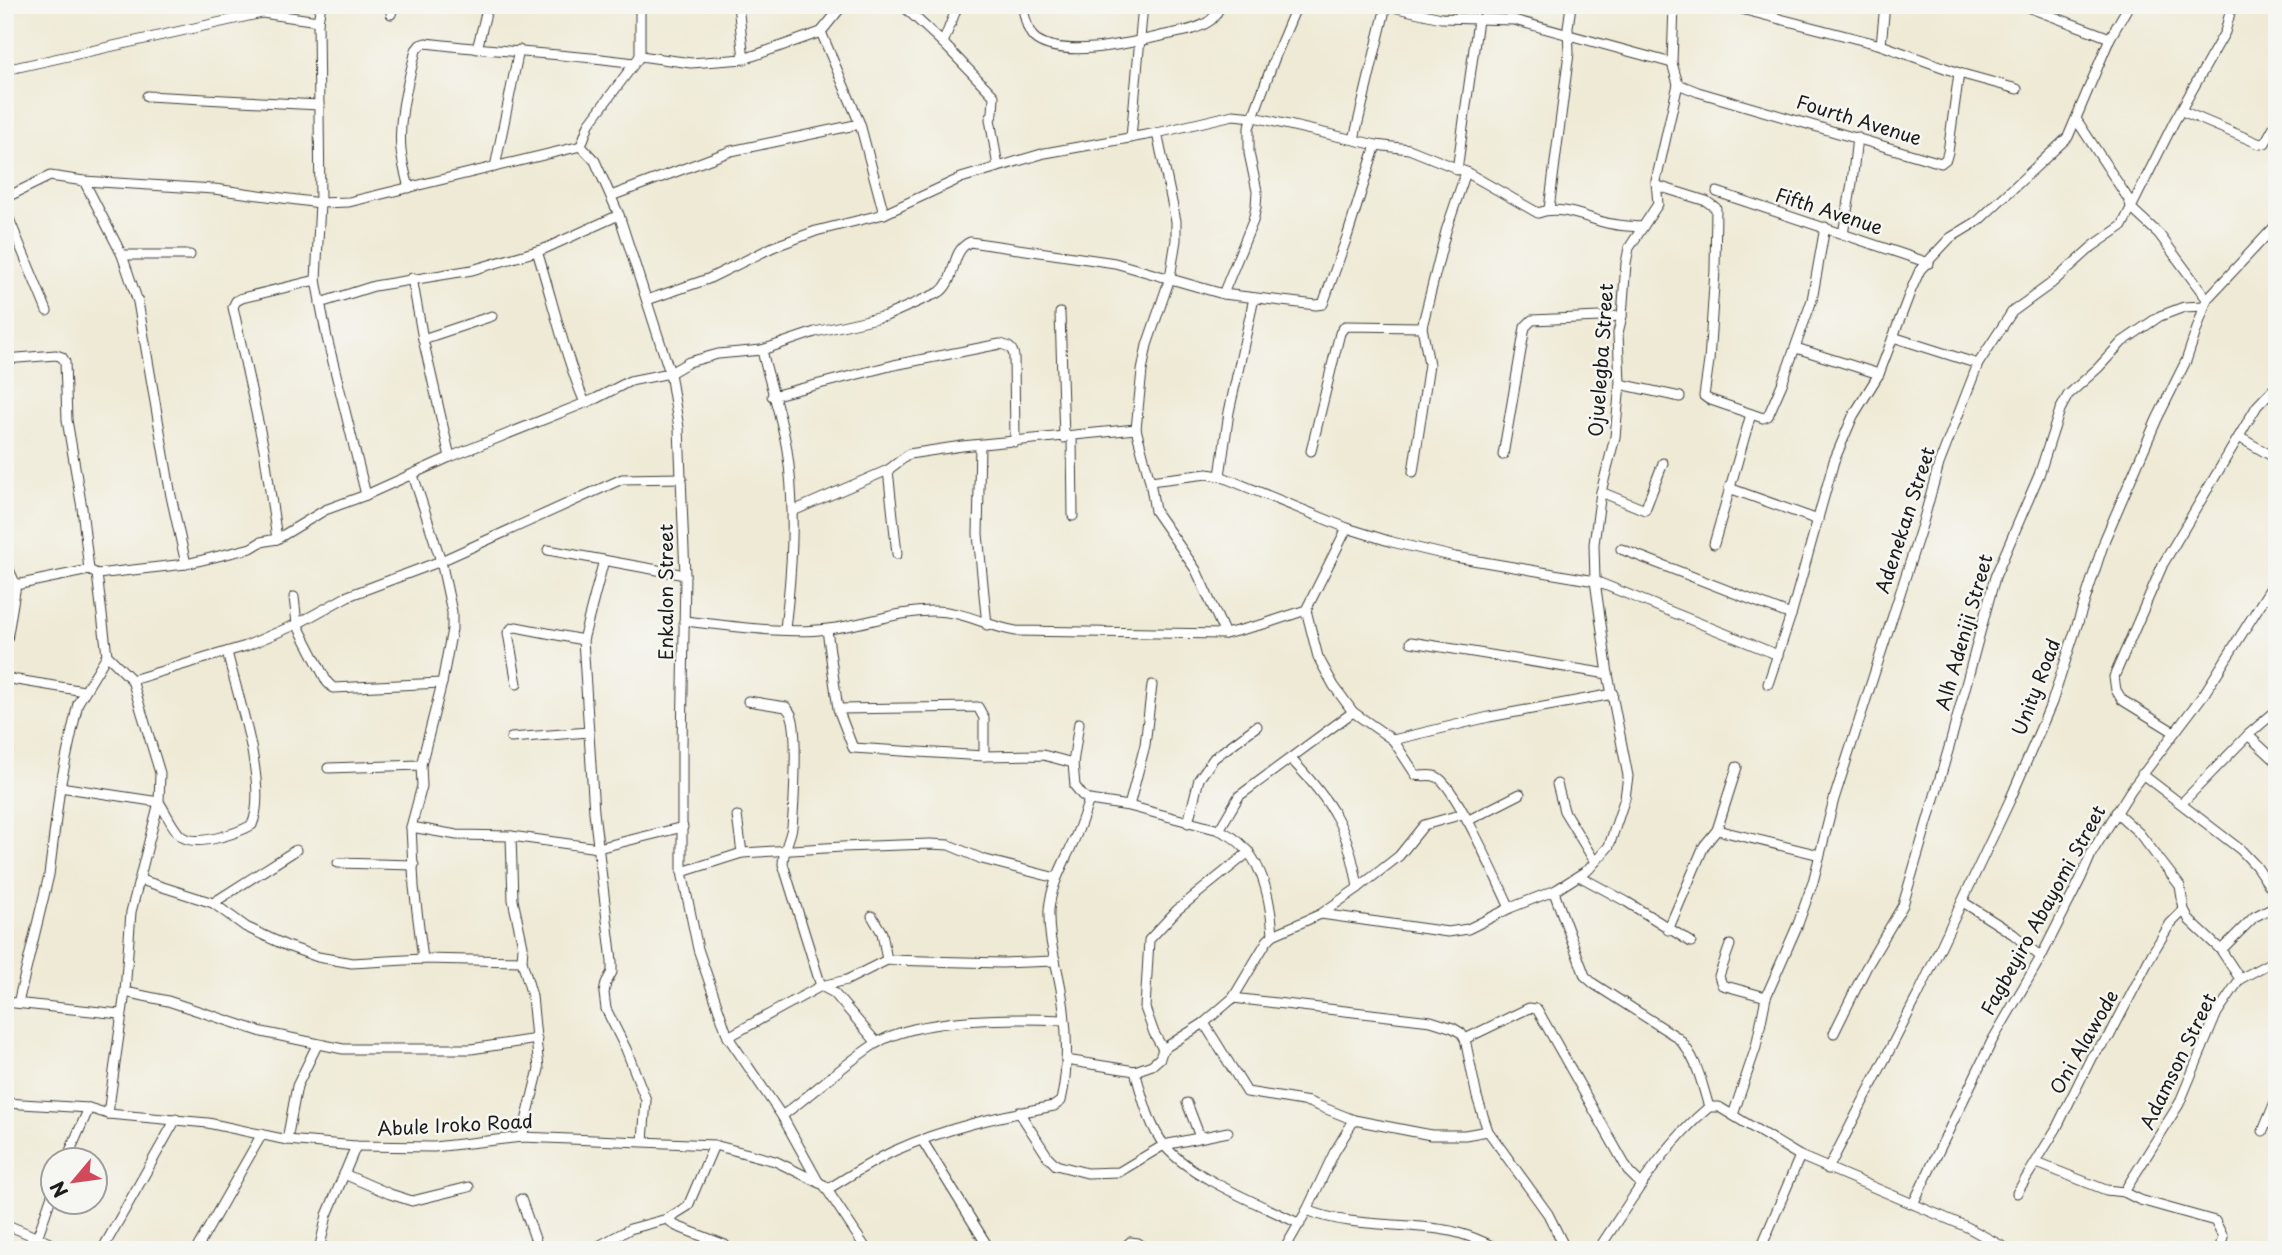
<svg xmlns="http://www.w3.org/2000/svg" width="2282" height="1255" font-family="'Playpen Sans',sans-serif">
	<style>
		.lines { fill: none; stroke-linecap: round; stroke-linejoin: round }
		.minor-casing { stroke: #3c3b38; stroke-width: 11 }
		.minor { stroke: #fff; stroke-width: 9 }
		.labels { text-anchor: middle; stroke-width: 5; stroke-linejoin: round; paint-order: stroke }
		.street-label { font-size: 19px; fill: #1c1c1c; stroke: #f6f6f2 }
	</style>
	<rect width="100%" height="100%" fill="#f6f6f2"/>
	<filter id="ink" filterUnits="userSpaceOnUse"><feTurbulence type="fractalNoise" baseFrequency=".0143" numOctaves="2"/><feDisplacementMap in="SourceGraphic" scale="14" xChannelSelector="R" yChannelSelector="G"/><feConvolveMatrix kernelMatrix="1 2 1 2 8 2 1 2 1" color-interpolation-filters="sRGB"/></filter>
	<filter id="wash" filterUnits="userSpaceOnUse"><feTurbulence type="fractalNoise" baseFrequency=".00686" numOctaves="4" result="noise"/><feDisplacementMap in="SourceGraphic" scale="28" xChannelSelector="R" yChannelSelector="G"/><feGaussianBlur stdDeviation="1.57" result="paint"/><feColorMatrix in="noise" values="0 0 0 0 0 0 0 0 0 0 0 0 0 0 0 0 0 1.4 0 .05"/><feComposite in="paint" operator="in"/></filter>
	<g filter="url(#wash)">
		<rect width="100%" height="100%" fill="#efead5"/>
	</g>
	<g filter="url(#ink)">
		<g class="lines">
			<defs>
				<g id="minor">
					<polyline points="321,5 318,21 320,203 316,280 327,338 366,495"/>
					<polyline points="640,5 640,56 589,124 581,146 595,161 619,215 670,373 679,428 685,575 682,745 682,872 698,949 728,1037 782,1116 819,1183"/>
					<polyline points="738,5 744,59"/>
					<polyline points="902,5 943,43 994,96 993,113 990,119 998,167"/>
					<path d="M1022,5C1025,16 1027,34 1037,40C1067,59 1133,42 1166,35C1180,32 1196,30 1208,22C1215,18 1217,12 1221,5"/>
					<polyline points="1384,5 1441,18 1514,20 1672,63"/>
					<path d="M1674,5L1672,63L1678,84L1656,181L1658,204L1629,248L1626,263L1622,316L1618,333L1620,384L1615,437L1601,492L1594,544L1595,581L1608,674L1628,776L1625,798L1609,846L1589,869L1556,890L1555,895L1585,976L1594,984L1677,1037C1697,1057 1701,1081 1709,1107"/>
					<polyline points="1726,5 1881,45 1959,73 2017,89"/>
					<polyline points="2022,5 2110,38"/>
					<polyline points="391,14 394,5"/>
					<polyline points="821,32 860,124 884,214"/>
					<polyline points="943,43 958,5"/>
					<polyline points="1881,45 1885,5"/>
					<polyline points="477,49 488,5"/>
					<polyline points="640,56 691,63 744,59 821,32 843,5"/>
					<polyline points="5,70 262,13 318,21"/>
					<polyline points="1678,84 1698,92 1941,163 1946,159 1948,152 1959,73"/>
					<polyline points="147,96 319,105"/>
					<polyline points="2182,111 2260,144 2265,143 2277,121"/>
					<polyline points="2076,119 2129,200 2132,209 2159,234 2207,299"/>
					<polyline points="1157,133 1176,221 1176,240 1170,278 1147,345 1142,371 1136,429 1150,481 1155,511 1196,570 1225,634"/>
					<polyline points="1131,138 1143,5"/>
					<polyline points="1354,139 1386,6"/>
					<polyline points="495,167 519,50"/>
					<polyline points="1457,170 1478,20"/>
					<polyline points="84,181 122,255 138,302 171,496 186,564"/>
					<polyline points="1658,186 1706,201 1716,208 1715,270 1709,361 1704,396 1708,399 1763,418 1768,416 1782,384 1812,300 1825,227"/>
					<path d="M409,188C406,176 402,162 401,150C398,115 408,83 416,50L420,45L426,43C496,52 565,53 634,63"/>
					<polyline points="1717,192 1929,263"/>
					<polyline points="611,196 731,151 860,124"/>
					<polyline points="5,198 50,176 84,181 214,189 320,203 349,202 581,146"/>
					<polyline points="5,209 47,311"/>
					<polyline points="1549,209 1569,53 1568,28 1571,5"/>
					<polyline points="1843,234 1852,183 1857,137"/>
					<path d="M537,251C553,302 564,354 585,403"/>
					<polyline points="122,255 190,255"/>
					<polyline points="412,278 423,339 450,457"/>
					<polyline points="1223,294 1253,221 1256,207 1257,191 1249,153 1249,128 1275,57 1297,5"/>
					<path d="M647,300L708,279L773,247L816,231L884,214L961,178L1045,153L1157,133L1233,115L1254,117L1376,145L1409,149L1466,172L1538,213C1559,205 1582,216 1603,222C1615,226 1629,226 1642,227"/>
					<polyline points="320,303 374,286 472,270 544,249 619,215"/>
					<polyline points="1060,313 1064,438"/>
					<polyline points="1893,337 1978,364"/>
					<polyline points="423,339 492,316"/>
					<polyline points="1796,348 1879,374"/>
					<path d="M762,350C769,383 782,417 787,450C796,510 792,570 785,629"/>
					<polyline points="5,359 56,355 62,357 65,362 67,420 82,508 89,570 97,574 107,655 132,680 160,773 159,802 131,912 125,992 108,1114"/>
					<polyline points="1620,384 1680,397"/>
					<path d="M772,396L894,365L1000,344C1009,346 1013,348 1014,357L1015,442"/>
					<polyline points="1072,437 1073,516"/>
					<polyline points="2239,437 2277,459"/>
					<polyline points="980,445 978,534 987,625"/>
					<polyline points="1311,451 1340,333 1345,326 1422,327"/>
					<polyline points="1503,455 1525,327 1532,320 1622,316"/>
					<polyline points="888,470 897,554"/>
					<polyline points="1413,472 1429,364 1422,327 1446,231 1466,172"/>
					<polyline points="413,475 441,561 452,612 452,629 442,683 421,765 422,786 411,827 414,887 423,959"/>
					<polyline points="1220,476 1229,412 1254,298"/>
					<polyline points="1150,481 1207,474 1220,476 1347,528 1392,542 1455,557 1595,581 1778,655"/>
					<polyline points="1729,488 1818,520"/>
					<polyline points="1601,492 1645,510 1663,463"/>
					<polyline points="793,511 888,470 909,454 962,446 1136,429"/>
					<polyline points="277,539 264,449 233,307 236,301 242,298 316,280"/>
					<polyline points="1714,544 1751,414"/>
					<polyline points="1621,549 1791,615 1834,461 1853,416 1879,374 1911,290 1920,270 1950,238 1978,221 2068,137 2110,38 2129,5"/>
					<polyline points="548,550 685,575"/>
					<polyline points="604,560 583,640 594,812 612,961 612,972 606,983 604,993 606,1009 626,1049 646,1100 643,1141"/>
					<polyline points="5,561 16,585 5,652"/>
					<path d="M97,574L186,564L251,548L261,542L277,539L325,510L366,495L450,457L595,399L630,381L670,373L689,362L718,354L762,350L815,332L886,316L940,292C957,279 950,251 970,242L1115,263L1223,294L1316,305L1323,304L1347,237L1376,145"/>
					<polyline points="16,585 89,570"/>
					<polyline points="294,597 297,624 327,682 333,688 442,683"/>
					<path d="M1306,610L1318,657L1334,686L1353,712L1393,740L1416,775C1423,777 1430,774 1437,777C1456,786 1499,885 1510,908"/>
					<path d="M684,621C728,625 784,635 828,629C863,625 897,611 933,611C964,611 986,626 1016,631L1225,634L1264,624L1306,610L1347,528"/>
					<polyline points="827,630 838,709 853,748 984,756 984,718 978,707 838,709"/>
					<polyline points="1411,642 1608,674"/>
					<polyline points="5,678 84,691"/>
					<polyline points="132,680 246,646 297,624 348,596 441,561 622,479 682,478"/>
					<polyline points="517,684 508,633 512,628 516,627 583,640"/>
					<polyline points="1768,684 1791,615"/>
					<path d="M748,701L786,707C789,711 791,713 792,717C798,734 794,806 792,827C790,840 783,850 783,864L821,986L834,993L877,1043"/>
					<path d="M1079,723L1073,763L1075,786L1082,795L1089,800L1129,806L1219,830C1261,847 1270,894 1273,935"/>
					<polyline points="2174,732 2122,700 2116,690 2114,677 2163,564 2257,406 2277,385"/>
					<polyline points="2248,735 2277,762"/>
					<polyline points="511,738 589,732"/>
					<polyline points="1393,740 1489,717 1613,694"/>
					<polyline points="984,756 1043,755 1073,763"/>
					<path d="M1291,759C1332,802 1349,829 1358,888"/>
					<polyline points="328,768 421,765"/>
					<polyline points="2142,774 2241,850 2256,866 2277,897"/>
					<polyline points="1557,784 1564,811 1595,862"/>
					<path d="M60,787L159,802C166,812 172,828 181,836C196,848 237,833 252,825C269,786 237,694 227,652"/>
					<polyline points="2182,803 2248,735 2277,710"/>
					<polyline points="1129,806 1145,745 1152,685"/>
					<polyline points="2116,812 2139,833 2180,886 2184,910 2190,921 2221,950 2240,979"/>
					<polyline points="737,816 742,853"/>
					<polyline points="1467,821 1520,794"/>
					<polyline points="1188,823 1199,779 1214,758 1257,726"/>
					<polyline points="411,827 457,835 511,836 598,848 683,827"/>
					<polyline points="1219,830 1239,796 1353,712"/>
					<polyline points="1717,830 1820,855"/>
					<polyline points="511,836 513,900 523,946 522,961 532,996 539,1069 522,1137"/>
					<polyline points="338,863 414,865"/>
					<polyline points="682,872 742,853 842,847 930,844 949,845 982,859 1056,878"/>
					<polyline points="1579,876 1627,902 1691,942"/>
					<polyline points="141,880 213,903 246,927 287,946 318,957 352,963 423,959 522,961"/>
					<polyline points="1963,902 2013,934 2041,957"/>
					<polyline points="213,903 296,850"/>
					<polyline points="1321,914 1448,932 1468,929 1510,908 1556,890"/>
					<polyline points="872,916 882,933 887,960"/>
					<polyline points="1668,930 1704,846 1717,830 1737,767"/>
					<polyline points="1730,945 1719,976 1722,985 1766,997"/>
					<polyline points="2221,950 2254,917 2277,905"/>
					<polyline points="125,992 168,1001 262,1032 343,1049 471,1049 537,1039"/>
					<polyline points="1233,998 1431,1021 1453,1028 1461,1033 1465,1039 1477,1097 1488,1131 1548,1214 1566,1250"/>
					<polyline points="5,1002 120,1014"/>
					<polyline points="18,1003 49,875 60,787 78,703 107,655"/>
					<polyline points="1204,1023 1247,1092 1309,1102 1354,1120 1431,1135 1465,1135 1488,1131"/>
					<polyline points="1834,1033 1866,968 1903,905 1950,744 1995,577 2039,475 2060,410 2068,395 2098,368 2122,342 2160,316 2184,307 2204,306"/>
					<polyline points="728,1037 821,986 847,980 887,960 1002,963 1055,961"/>
					<polyline points="1465,1039 1529,1008 1537,1009 1629,1172 1642,1185"/>
					<polyline points="1163,1049 1154,1033 1145,1008 1149,940 1177,910 1249,852"/>
					<polyline points="1066,1060 1135,1071 1152,1065 1160,1058 1163,1049 1204,1023 1233,998 1267,941 1273,935 1321,914 1358,888 1399,856 1424,825 1463,814"/>
					<path d="M1135,1071C1142,1096 1149,1126 1165,1146C1190,1177 1264,1206 1300,1224"/>
					<polyline points="5,1103 89,1108 108,1114 208,1123 287,1140 356,1146 434,1147 522,1137 714,1145 775,1161 824,1185 867,1250"/>
					<polyline points="1187,1103 1200,1137"/>
					<polyline points="1019,1112 1048,1157 1056,1165 1087,1173 1119,1172 1164,1145 1228,1132"/>
					<polyline points="1733,1115 1756,1047 1766,997 1798,924 1813,882 1834,799 1923,522 1939,464 1978,364 2012,312 2052,283 2093,246 2122,226 2174,122 2225,32 2232,5"/>
					<path d="M782,1116C813,1093 843,1065 875,1044C919,1017 1014,1018 1064,1020"/>
					<polyline points="2263,1131 2277,1097"/>
					<polyline points="287,1140 297,1086 317,1045"/>
					<polyline points="922,1140 990,1250"/>
					<polyline points="66,1160 89,1108"/>
					<polyline points="2037,1163 2106,1190 2124,1192 2140,1200 2215,1221 2223,1237 2219,1250"/>
					<polyline points="1828,1169 1918,995 2010,800 2052,702 2105,539 2157,419 2186,361 2207,299 2277,224"/>
					<polyline points="344,1174 390,1194 412,1201 469,1187"/>
					<path d="M828,1189C849,1176 871,1162 894,1151C945,1128 999,1116 1054,1106L1061,1101C1069,1066 1067,1024 1061,989C1056,960 1048,941 1049,910C1051,884 1064,864 1074,840C1080,827 1084,814 1089,800"/>
					<polyline points="2124,1192 2179,1104 2217,1013 2240,979 2277,959"/>
					<polyline points="2017,1193 2056,1129 2092,1056 2109,1037 2152,954 2170,924 2184,910"/>
					<polyline points="521,1199 539,1250"/>
					<polyline points="1913,1204 1992,1041 2041,957 2081,878 2092,852 2131,790 2204,694 2277,578"/>
					<polyline points="1307,1210 1334,1153 1354,1120"/>
					<polyline points="667,1219 676,1226 725,1245"/>
					<polyline points="5,1224 66,1250"/>
					<polyline points="37,1238 52,1195"/>
					<polyline points="102,1250 176,1119"/>
					<polyline points="196,1250 262,1134"/>
					<polyline points="319,1250 327,1215 356,1146"/>
					<polyline points="591,1250 630,1229 667,1219 688,1206 714,1145"/>
					<polyline points="1121,1250 1130,1242 1138,1243 1148,1250"/>
					<path d="M1284,1250L1307,1210C1350,1228 1400,1222 1445,1230C1465,1233 1483,1242 1501,1250"/>
					<path d="M1598,1250C1631,1201 1663,1145 1709,1107H1719L1800,1156L1967,1227L2009,1250"/>
					<polyline points="1760,1250 1800,1156"/>
				</g>
			</defs>
			<!-- minor casing -->
			<use href="#minor" class="minor-casing"/>
			<!-- minor -->
			<use href="#minor" class="minor"/>
		</g>
	</g>
	<g class="labels">
		<!-- street labels -->
		<g class="street-label">
			<text transform="translate(1859 120) rotate(17)" y="7">Fourth Avenue</text>
			<text transform="translate(1829 211) rotate(18)" y="7">Fifth Avenue</text>
			<text transform="translate(1601 360) rotate(-86)" y="7">Ojuelegba Street</text>
			<text transform="translate(1905 520) rotate(-72)" y="7">Adenekan Street</text>
			<text transform="translate(666 592) rotate(-90)" y="7">Enkalon Street</text>
			<text transform="translate(1964 632) rotate(-74)" y="7">Alh Adeniji Street</text>
			<text transform="translate(2036 687) rotate(-69)" y="7">Unity Road</text>
			<text transform="translate(2043 910) rotate(-61)" y="7">Fagbeyiro Abayomi Street</text>
			<text transform="translate(2084 1042) rotate(-60)" y="7">Oni Alawode</text>
			<text transform="translate(2178 1061) rotate(-64)" y="7">Adamson Street</text>
			<text transform="translate(455 1125) rotate(-3)" y="7">Abule Iroko Road</text>
		</g>
	</g>
	<!-- margin -->
	<rect width="2282" height="1255" fill="none" stroke="#f6f6f2" stroke-width="28"/>
	<!-- north arrow -->
	<g transform="translate(74 1181) rotate(241)"><circle r="33" fill="#f6f6f2" stroke="#9f9f9c" stroke-width="2"/>
	<path d="M0-5L12 26L0 18L-12 26Z" fill="#d1495b"/>
	<text y="-10" font-size="19" font-weight="bold" text-anchor="middle" fill="#1c1c1c">N</text>
	</g>
</svg>
